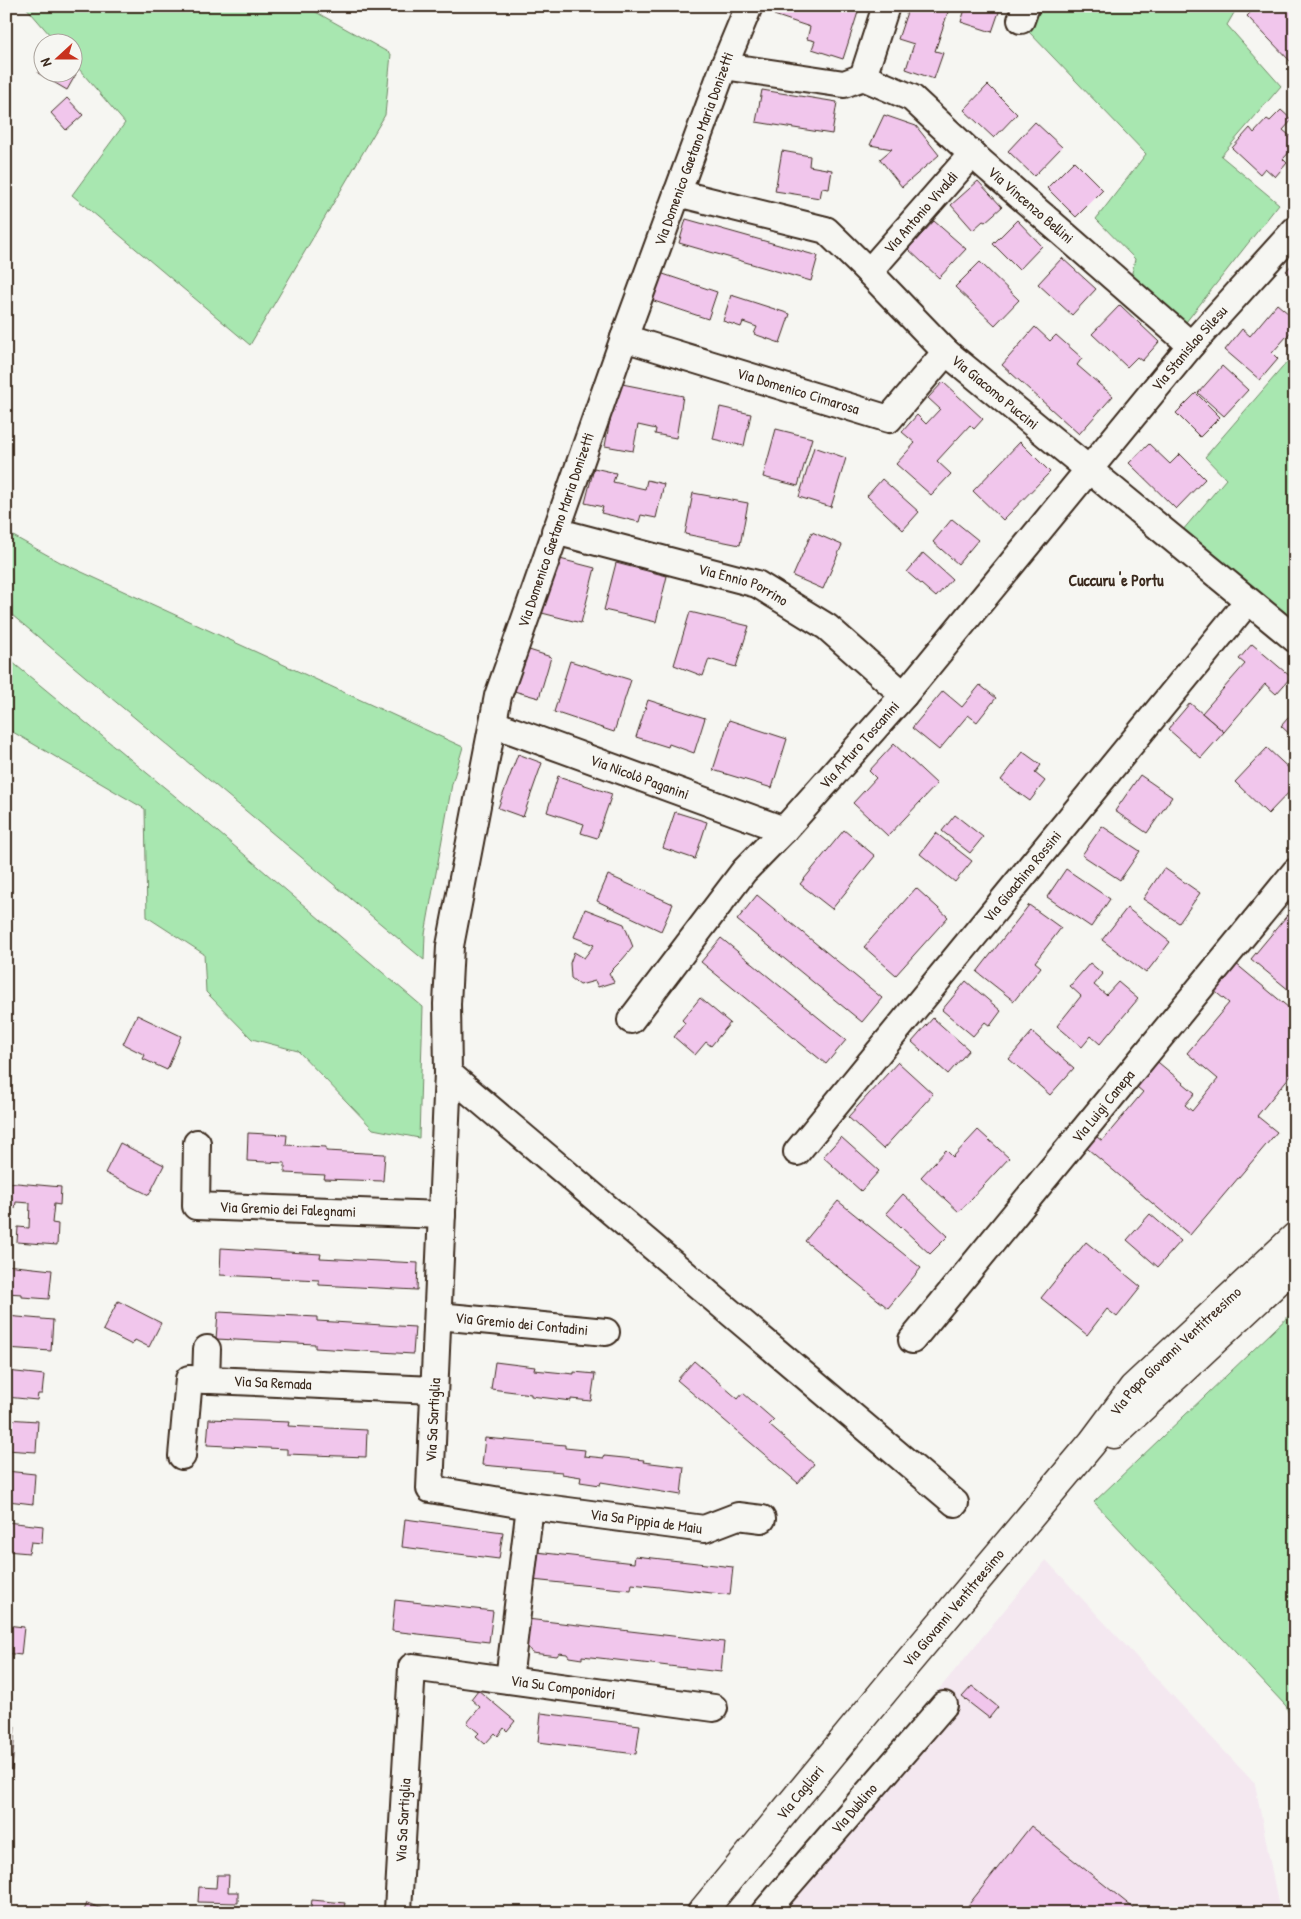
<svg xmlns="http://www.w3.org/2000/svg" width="1301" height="1919" font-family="'Patrick Hand',sans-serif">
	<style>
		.built { fill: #f4e8f0 }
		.green { fill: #a8e7b0; stroke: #728867 }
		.building { fill: #f1c6ec; stroke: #3b2a1e }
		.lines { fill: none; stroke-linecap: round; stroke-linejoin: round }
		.minor-casing { stroke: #3b2a1e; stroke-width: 30 }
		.major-casing { stroke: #3b2a1e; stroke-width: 31 }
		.minor { stroke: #f6f6f2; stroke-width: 26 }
		.major { stroke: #f6f6f2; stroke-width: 28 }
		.labels { text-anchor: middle; stroke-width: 4; stroke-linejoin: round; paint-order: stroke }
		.street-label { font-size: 15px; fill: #3b2a1e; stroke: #f6f6f2 }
		.neighbourhood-label { font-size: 16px; font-weight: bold; fill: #3b2a1e; stroke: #f6f6f2 }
	</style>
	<rect width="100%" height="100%" fill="#f6f6f2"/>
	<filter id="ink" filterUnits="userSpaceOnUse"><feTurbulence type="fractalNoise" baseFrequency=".02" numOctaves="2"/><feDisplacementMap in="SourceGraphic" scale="10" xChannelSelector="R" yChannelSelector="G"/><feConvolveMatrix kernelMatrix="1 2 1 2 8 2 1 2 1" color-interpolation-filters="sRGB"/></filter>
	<g filter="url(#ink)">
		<!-- built -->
		<polygon class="built" points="1046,1560 1255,1784 1280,1913 754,1913"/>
		<!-- green -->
		<g class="green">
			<polygon points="25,6 305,6 391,54 385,115 250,345 72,195 125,123 73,62 72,42 56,42"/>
			<polygon points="1038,6 1238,6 1227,25 1281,86 1221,156 1279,204 1186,322 1131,277 1135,259 1096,219 1146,154 1029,32"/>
			<polygon points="1295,353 1295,626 1182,531 1226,479 1205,457"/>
			<polygon points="6,532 60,562 463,747 452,784 425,934 424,960 6,610"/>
			<polygon points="6,657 198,815 423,1007 419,1138 373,1129 298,1051 252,1039 206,992 204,954 147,917 145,809 6,728"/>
			<polygon points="1295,1310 1295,1731 1286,1706 1094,1502"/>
		</g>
		<!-- building -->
		<g class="building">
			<polygon points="777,6 860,6 843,59 812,49 815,41 807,39 810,27 774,15"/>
			<polygon points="909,6 950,6 935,51 943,53 934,79 906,69 914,44 898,39"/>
			<polygon points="966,6 1001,6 992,32 961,22"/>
			<polygon points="1257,6 1287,6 1295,14 1295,59 1291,62 1247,16"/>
			<polygon points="42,65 42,72 72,72 76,74 67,90 38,73"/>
			<polygon points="988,85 1017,114 994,138 964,110"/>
			<polygon points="762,90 837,102 832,134 756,122"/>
			<polygon points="67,98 83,115 66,130 51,113"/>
			<polygon points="1281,110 1292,120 1283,130 1295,140 1295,146 1283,159 1287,163 1275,177 1265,168 1260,174 1232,148 1250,128 1254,133 1267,119 1270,121"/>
			<polygon points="884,115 916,126 939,155 902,187 880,159 892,149 870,145"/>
			<polygon points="1035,122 1062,147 1034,176 1008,151"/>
			<polygon points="782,151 810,156 809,166 832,170 829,189 822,188 820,198 775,191"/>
			<polygon points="1074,161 1103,190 1076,217 1047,188"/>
			<polygon points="978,181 1002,207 985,222 983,221 973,230 951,205"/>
			<polygon points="686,219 818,256 811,281 679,243"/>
			<polygon points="1017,220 1042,246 1019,270 993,244"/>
			<polygon points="934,221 966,249 939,278 908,249"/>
			<polygon points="1062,258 1096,289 1072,315 1038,284"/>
			<polygon points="1295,261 1295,278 1286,271"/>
			<polygon points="980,262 1019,300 995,325 955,287"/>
			<polygon points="660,273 717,292 708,319 651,300"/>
			<polygon points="731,295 790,314 780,343 754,334 757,327 743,322 741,327 723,321"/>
			<polygon points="1277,304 1295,319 1295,327 1272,353 1278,359 1260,380 1225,350 1242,329 1250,336"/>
			<polygon points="1120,305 1159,342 1142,361 1137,357 1127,367 1092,334"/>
			<polygon points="1035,327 1050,341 1056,335 1082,358 1077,365 1113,396 1079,434 1002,365"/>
			<polygon points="1222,366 1248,390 1224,416 1198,393"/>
			<polygon points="943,382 983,419 974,429 970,425 937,461 951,474 931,495 896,464 915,443 902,432 917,415 926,424 940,409 928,398"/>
			<polygon points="617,383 683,396 676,438 655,434 656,429 638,425 633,451 605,446"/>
			<polygon points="1196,393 1220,417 1200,437 1176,413"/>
			<polygon points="720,407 751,414 744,446 713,439"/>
			<polygon points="776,429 812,438 798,486 763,477"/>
			<polygon points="1020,442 1050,472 1003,520 973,491"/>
			<polygon points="1149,444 1170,464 1180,454 1205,479 1176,509 1129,463"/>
			<polygon points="814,447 846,458 831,507 799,497"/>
			<polygon points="594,468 616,473 613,482 645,489 647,480 664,484 656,518 641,515 639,522 601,513 603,507 585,503"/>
			<polygon points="882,479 919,512 903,530 867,496"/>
			<polygon points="693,493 748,503 740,545 685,534"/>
			<polygon points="952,519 978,540 958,564 933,542"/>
			<polygon points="812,532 842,545 823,589 793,576"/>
			<polygon points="923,553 952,579 936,597 907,572"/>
			<polygon points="556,558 595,568 581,623 542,613"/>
			<polygon points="616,563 667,576 656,622 604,610"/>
			<polygon points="690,612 749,626 736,667 709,659 703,676 674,665"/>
			<polygon points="1252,644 1291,677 1276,694 1265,684 1224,732 1202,713 1245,664 1239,659"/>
			<polygon points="526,649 551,657 539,698 514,691"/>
			<polygon points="570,661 631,680 614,732 554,712"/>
			<polygon points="980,685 996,698 977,722 968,715 939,750 912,728 943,691 962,707"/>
			<polygon points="648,700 705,718 694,753 669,744 668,747 636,737"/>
			<polygon points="1190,703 1224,732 1201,758 1168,729"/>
			<polygon points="1295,710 1295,739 1281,726"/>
			<polygon points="729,720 787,739 772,788 713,770"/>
			<polygon points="894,744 937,784 888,836 853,803 876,778 869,771"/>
			<polygon points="1267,748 1295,774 1295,786 1268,814 1235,782"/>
			<polygon points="1023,752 1041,765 1035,773 1045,781 1030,801 1001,780"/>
			<polygon points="518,754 542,763 523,817 498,808"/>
			<polygon points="1140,775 1172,797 1147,833 1115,811"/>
			<polygon points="558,776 612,794 597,838 581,833 584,824 547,812"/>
			<polygon points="675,812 707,822 695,859 663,848"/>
			<polygon points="955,815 983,837 970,853 942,831"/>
			<polygon points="1102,826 1140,851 1120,880 1082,855"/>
			<polygon points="844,830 875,856 832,909 800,884"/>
			<polygon points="936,833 972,861 955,882 920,854"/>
			<polygon points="1164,868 1200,893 1179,923 1143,899"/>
			<polygon points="1066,869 1110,899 1091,927 1047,897"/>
			<polygon points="608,875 673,904 661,931 597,901"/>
			<polygon points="916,888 948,917 896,975 864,947"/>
			<polygon points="757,895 882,998 862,1022 737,920"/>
			<polygon points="1029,905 1061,928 1035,962 1041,967 1014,1001 977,972"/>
			<polygon points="1295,906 1295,995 1251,959"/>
			<polygon points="1127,908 1170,942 1146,973 1102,940"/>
			<polygon points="585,909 624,924 633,947 622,960 609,973 614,982 598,987 595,981 580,985 571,978 570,963 574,952 584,958 594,945 574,937"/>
			<polygon points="721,938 846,1040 826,1064 701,962"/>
			<polygon points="1090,963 1103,974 1094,985 1106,995 1118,982 1138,999 1100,1044 1091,1036 1082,1047 1057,1026 1081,996 1070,986"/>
			<polygon points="1235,963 1295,1013 1295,1070 1257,1116 1277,1132 1190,1235 1082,1144 1091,1132 1102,1141 1143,1092 1132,1083 1153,1058 1195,1093 1185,1105 1192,1111 1218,1079 1187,1053 1229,1003 1213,990"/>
			<polygon points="966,981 1001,1011 990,1026 985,1022 973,1036 942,1010"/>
			<polygon points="700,998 730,1023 711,1046 706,1042 695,1055 674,1037 685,1023 682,1020"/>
			<polygon points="137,1015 181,1036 167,1070 143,1059 145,1055 123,1044"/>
			<polygon points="933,1018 969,1050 948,1074 912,1042"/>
			<polygon points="1032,1032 1074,1068 1050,1095 1009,1059"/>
			<polygon points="898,1062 933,1094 883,1149 848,1117"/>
			<polygon points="978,1130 1009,1158 959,1212 921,1177 946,1150 953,1157"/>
			<polygon points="248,1133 287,1135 286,1145 326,1147 326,1151 385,1154 383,1181 324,1179 325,1175 285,1173 285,1163 247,1161"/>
			<polygon points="841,1137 879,1171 861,1191 823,1157"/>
			<polygon points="120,1143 164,1165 149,1195 105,1173"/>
			<polygon points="6,1182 61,1187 60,1205 54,1204 52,1223 58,1224 57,1245 17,1242 18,1227 29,1228 30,1203 16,1202 15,1208 6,1211"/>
			<polygon points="903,1194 948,1236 930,1254 886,1213"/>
			<polygon points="838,1201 921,1268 888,1308 805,1241"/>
			<polygon points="1150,1214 1181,1241 1158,1267 1127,1240"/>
			<polygon points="1086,1242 1141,1287 1117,1317 1107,1309 1087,1335 1041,1298"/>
			<polygon points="221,1248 321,1254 320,1258 418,1263 417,1290 319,1285 319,1280 220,1275"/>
			<polygon points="6,1265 52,1270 49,1299 22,1297 22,1294 6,1293"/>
			<polygon points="118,1301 161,1323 149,1347 135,1340 132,1345 103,1330"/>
			<polygon points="218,1312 317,1317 317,1321 415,1327 413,1354 315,1348 315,1344 216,1339"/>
			<polygon points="6,1316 53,1320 51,1351 6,1348"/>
			<polygon points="694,1361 738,1399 743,1393 774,1420 769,1425 814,1464 798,1483 677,1380"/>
			<polygon points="495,1362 535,1367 534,1370 574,1374 574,1372 595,1374 591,1401 571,1399 571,1401 531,1396 531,1394 491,1389"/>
			<polygon points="7,1371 44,1375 42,1394 38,1394 37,1400 6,1397"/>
			<polygon points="6,1419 38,1421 36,1452 6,1450"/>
			<polygon points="209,1419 289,1422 288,1426 367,1430 366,1457 287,1454 287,1449 207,1445"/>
			<polygon points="485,1438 565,1445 565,1448 585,1450 584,1456 604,1458 604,1456 644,1460 643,1462 684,1467 681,1495 601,1482 600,1485 580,1482 581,1477 562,1474 562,1472 482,1465"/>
			<polygon points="6,1471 35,1474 33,1504 8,1501 9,1495 6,1495"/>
			<polygon points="405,1519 503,1532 499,1559 402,1547"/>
			<polygon points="6,1522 43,1526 42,1543 31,1542 29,1553 6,1551"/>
			<polygon points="536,1552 634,1563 635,1556 733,1567 730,1595 632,1584 631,1590 532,1580"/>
			<polygon points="6,1574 10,1574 8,1601 6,1601"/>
			<polygon points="395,1600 493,1611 489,1642 392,1631"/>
			<polygon points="527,1619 724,1642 721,1672 582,1656 582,1659 569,1657 567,1654 559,1653 557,1656 532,1653 528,1647 524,1647"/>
			<polygon points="6,1625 24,1627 21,1655 6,1653"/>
			<polygon points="972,1686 998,1707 989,1718 962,1697"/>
			<polygon points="478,1690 515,1721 507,1731 504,1728 498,1736 495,1733 485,1744 476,1736 479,1733 467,1723 480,1707 471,1699"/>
			<polygon points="541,1713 640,1725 636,1754 538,1742"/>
			<polygon points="6,1725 15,1727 12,1770 9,1770 7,1793"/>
			<polygon points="1031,1826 1132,1907 1138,1913 962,1913"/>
			<polygon points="217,1875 229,1875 228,1892 238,1892 238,1903 198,1902 199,1887 216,1888"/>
			<polygon points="312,1900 345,1903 343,1913 310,1913"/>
			<polygon points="87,1903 113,1913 83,1913"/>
		</g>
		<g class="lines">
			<defs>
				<g id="minor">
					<path id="s1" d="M749,6L724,66L624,338L498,696L450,946L447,1004L448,1073L430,1489L530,1506L704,1529L738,1516L762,1519"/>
					<polyline points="1021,20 1026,6"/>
					<path id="s2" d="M724,66L844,84L863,77L912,98L972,154L1191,345"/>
					<polyline points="863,77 886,6"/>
					<path id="s3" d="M677,193L826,230L869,272L946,352L1295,639"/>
					<path id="s4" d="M869,272L972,154"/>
					<path id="s5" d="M624,338L889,419L946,352"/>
					<path id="s6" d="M555,531L757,584L827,627L904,695"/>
					<path id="s7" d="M494,724L784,830"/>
					<path id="s8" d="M631,1020L744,871L784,830L904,695L1191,345L1295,230"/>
					<polyline points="448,1073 955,1503"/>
					<path id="s9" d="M197,1143L196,1206L442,1215"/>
					<path id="s10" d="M797,1152L1248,601"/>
					<path id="s11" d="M438,1316L606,1332"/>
					<path id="s12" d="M912,1340L1295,872"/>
					<polyline points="206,1380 207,1349"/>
					<path id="s13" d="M182,1456L189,1379L434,1390"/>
					<polyline points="509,1680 530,1506"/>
					<path id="s14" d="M401,1913L398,1910L412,1667L714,1708"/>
					<path id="s15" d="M764,1913L944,1705"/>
				</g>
				<g id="major">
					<polyline points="1114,1434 1295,1265"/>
					<path id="s16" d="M701,1913L899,1673L1092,1443L1133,1388L1295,1237"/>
				</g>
			</defs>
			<!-- minor casing -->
			<use href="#minor" class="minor-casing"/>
			<!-- major casing -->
			<use href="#major" class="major-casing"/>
			<!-- minor -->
			<use href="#minor" class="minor"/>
			<!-- major -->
			<use href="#major" class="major"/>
		</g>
	</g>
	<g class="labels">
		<!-- street labels -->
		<g class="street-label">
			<text transform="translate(694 149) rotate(-70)" y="5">Via Domenico Gaetano Maria Donizetti</text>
			<text dy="5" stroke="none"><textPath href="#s2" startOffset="355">Via Vincenzo Bellini</textPath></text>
			<text dy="5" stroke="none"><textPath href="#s4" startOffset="79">Via Antonio Vivaldi</textPath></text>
			<text dy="5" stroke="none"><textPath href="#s8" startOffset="874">Via Stanislao Silesu</textPath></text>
			<text dy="5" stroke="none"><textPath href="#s5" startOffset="182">Via Domenico Cimarosa</textPath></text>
			<text dy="5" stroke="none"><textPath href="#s3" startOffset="388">Via Giacomo Puccini</textPath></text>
			<text transform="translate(556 530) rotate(-71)" y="5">Via Domenico Gaetano Maria Donizetti</text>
			<text dy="5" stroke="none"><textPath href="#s6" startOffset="196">Via Ennio Porrino</textPath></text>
			<text dy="5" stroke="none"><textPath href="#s8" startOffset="358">Via Arturo Toscanini</textPath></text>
			<text dy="5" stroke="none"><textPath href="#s7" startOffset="155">Via Nicolò Paganini</textPath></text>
			<text dy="5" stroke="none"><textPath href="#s10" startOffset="356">Via Gioachino Rossini</textPath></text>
			<text dy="5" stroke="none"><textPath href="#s12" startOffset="302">Via Luigi Canepa</textPath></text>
			<text dy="5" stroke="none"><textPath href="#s9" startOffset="155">Via Gremio dei Falegnami</textPath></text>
			<text dy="5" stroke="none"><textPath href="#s11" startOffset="84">Via Gremio dei Contadini</textPath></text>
			<text dy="5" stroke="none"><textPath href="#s16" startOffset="736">Via Papa Giovanni Ventitreesimo</textPath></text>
			<text dy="5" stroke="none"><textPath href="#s13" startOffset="161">Via Sa Remada</textPath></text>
			<text transform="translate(433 1420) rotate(-87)" y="5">Via Sa Sartiglia</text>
			<text dy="5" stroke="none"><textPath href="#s1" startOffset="1751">Via Sa Pippia de Maiu</textPath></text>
			<text dy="5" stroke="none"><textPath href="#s16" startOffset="396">Via Giovanni Ventitreesimo</textPath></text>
			<text dy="5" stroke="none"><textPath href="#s14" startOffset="400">Via Su Componidori</textPath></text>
			<text dy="5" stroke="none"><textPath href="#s16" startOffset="156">Via Cagliari</textPath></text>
			<text dy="5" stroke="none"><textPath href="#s15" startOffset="138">Via Dublino</textPath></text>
			<text dy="5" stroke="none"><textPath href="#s14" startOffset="94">Via Sa Sartiglia</textPath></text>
		</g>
		<!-- neighbourhood labels -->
		<g class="neighbourhood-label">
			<text x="1116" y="586">Cuccuru 'e Portu</text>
		</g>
	</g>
	<!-- margin -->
	<rect width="1301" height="1919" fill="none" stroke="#f6f6f2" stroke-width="25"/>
	<rect x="12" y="12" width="1276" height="1894" fill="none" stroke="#3b2a1e" stroke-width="2" filter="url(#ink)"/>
	<!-- north arrow -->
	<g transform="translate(58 58) rotate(249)"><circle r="24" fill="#f6f6f2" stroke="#aba49d"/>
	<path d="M0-4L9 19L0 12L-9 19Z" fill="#c8321e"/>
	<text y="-8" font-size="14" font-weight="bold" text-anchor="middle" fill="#3b2a1e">N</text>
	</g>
</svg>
